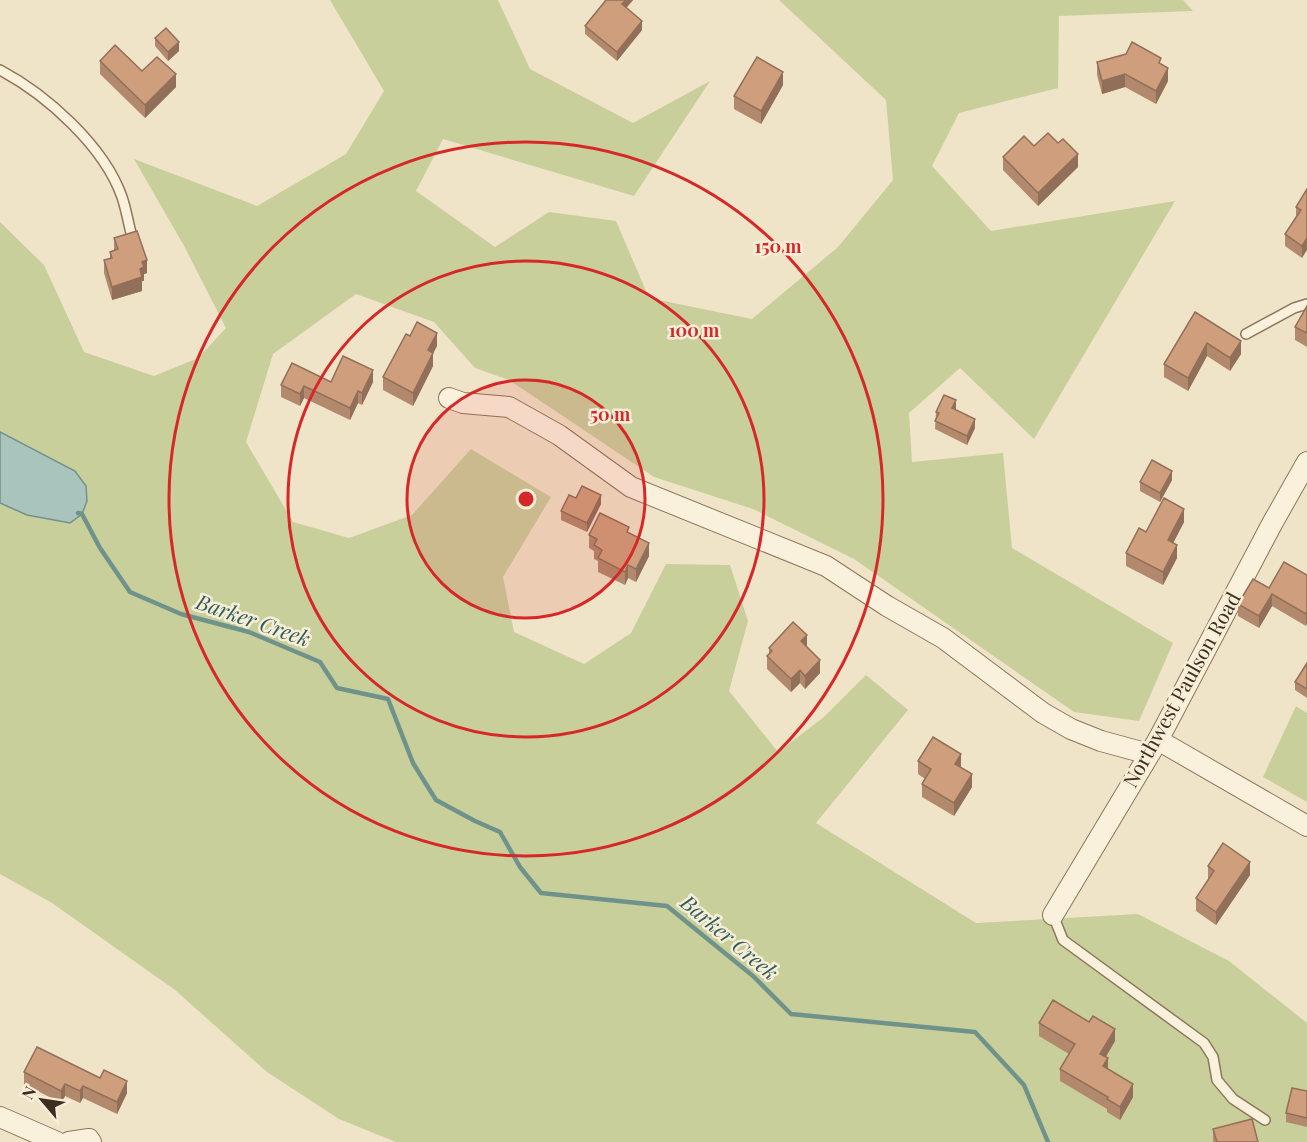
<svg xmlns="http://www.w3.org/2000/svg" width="1307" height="1142" font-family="'Playfair Display',serif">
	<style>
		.green { fill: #c9cf9b }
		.water { fill: #a9c4bc; stroke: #6f938a; stroke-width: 1.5 }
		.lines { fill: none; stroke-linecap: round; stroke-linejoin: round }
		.stream { stroke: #6f938a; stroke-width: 4.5 }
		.service-casing { stroke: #8d765c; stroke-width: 12 }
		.minor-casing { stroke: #8d765c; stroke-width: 22 }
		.service { stroke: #faf1dc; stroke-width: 9 }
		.minor { stroke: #faf1dc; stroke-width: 20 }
		.wall { fill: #b2896c }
		.shaded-wall { fill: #916f58 }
		.building { fill: #cf9f7d; stroke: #916f58; stroke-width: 1.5 }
		.ring { fill: none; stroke: #d62828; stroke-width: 3 }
		.labels { text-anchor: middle; stroke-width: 5; stroke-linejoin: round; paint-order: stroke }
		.street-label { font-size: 20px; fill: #3d2e20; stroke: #f7eed8 }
		.water-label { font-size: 21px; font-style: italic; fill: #2f5d5a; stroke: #f7eed8 }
		.centre { fill: #d62828; stroke: #f7eed8; stroke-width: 3 }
		.ring-label { font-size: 18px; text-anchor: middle; font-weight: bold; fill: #d62828; stroke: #f7eed8; stroke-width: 5; stroke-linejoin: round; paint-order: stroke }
	</style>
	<rect width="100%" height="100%" fill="#f0e4c8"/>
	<!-- green -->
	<g class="green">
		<polygon points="330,0 498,0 530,69 633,123 710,81 634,196 443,139 416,191 495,247 549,212 616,221 649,298 752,319 838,247 893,180 886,100 779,0 1183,0 1193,11 1059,16 1058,88 959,113 932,166 991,231 1175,201 1034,439 960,368 909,413 912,462 1003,453 1012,548 1173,643 1139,721 1074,712 854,559 753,509 654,477 509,380 475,368 434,322 356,294 273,354 246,442 293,522 349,538 412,515 471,449 551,497 503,577 514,632 584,664 631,633 666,564 730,565 748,621 729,691 778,752 824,717 866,675 908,710 816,823 976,923 1138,914 1229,961 1307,1023 1307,1142 396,1142 339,1119 267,1072 175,990 52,903 0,874 0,503 27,515 70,523 75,471 0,432 0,222 44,265 84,352 154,376 198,358 226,328 183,244 134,159 257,206 346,154 384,91"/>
		<polygon points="1296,706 1307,713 1307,802 1263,777"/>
	</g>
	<!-- water -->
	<polygon class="water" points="0,432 75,471 86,486 87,501 82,514 70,523 27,515 0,503"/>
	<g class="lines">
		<!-- stream -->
		<polyline class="stream" points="78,513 82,514 100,548 130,592 181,614 249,632 320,662 337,688 388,699 413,763 436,800 475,821 500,832 520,867 541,893 667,906 753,976 791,1014 975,1032 1024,1085 1048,1142"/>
		<defs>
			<g id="service">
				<path d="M0,70C47,95 104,146 122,197C126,209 128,221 131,233"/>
				<polyline points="1246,334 1294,308 1307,304"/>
				<polyline points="1053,915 1063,940 1204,1043 1213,1057 1217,1080 1233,1099 1265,1120"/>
			</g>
			<g id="minor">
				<polyline points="449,398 463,403 509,407 559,435 631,487 826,566 887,606 943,638 1043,713 1071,729 1101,741 1149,754"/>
				<polyline points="1158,740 1307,826"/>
				<polyline points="1053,915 1158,740 1273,522 1307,462"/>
				<polyline points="0,1117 57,1142"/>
				<polyline points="69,1142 89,1139 91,1142"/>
			</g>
		</defs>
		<!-- service casing -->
		<use href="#service" class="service-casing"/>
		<!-- minor casing -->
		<use href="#minor" class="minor-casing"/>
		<!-- service -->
		<use href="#service" class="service"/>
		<!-- minor -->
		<use href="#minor" class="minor"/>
	</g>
	<!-- wall -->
	<g class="wall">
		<polygon points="605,0 633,0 626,8 642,30 617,61 585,34 585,26 606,1"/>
		<polygon points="155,38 179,51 168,61 155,46"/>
		<polygon points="100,61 142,71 176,87 145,118 100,74"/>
		<polygon points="1097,62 1161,64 1168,81 1156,104 1125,87 1102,94 1097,75"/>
		<polygon points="783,85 761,124 734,109 734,96"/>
		<polygon points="1034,146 1078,167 1038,206 1003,170 1003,157"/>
		<polygon points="1307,189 1302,258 1285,246 1285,234 1296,216 1296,207"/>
		<polygon points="114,238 147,273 144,274 144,281 142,281 142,291 112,300 104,273 104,260 110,258 110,252 114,250"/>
		<polygon points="1307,306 1307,347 1295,340 1295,327"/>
		<polygon points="1195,312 1241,354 1230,371 1207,356 1188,391 1164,377 1164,364"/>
		<polygon points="437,346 433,353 433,366 413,406 383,390 383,377"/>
		<polygon points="331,382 373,382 362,405 358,403 350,420 304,398 300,406 281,397 281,385"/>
		<polygon points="956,409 955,410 975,428 967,445 935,429 936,412"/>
		<polygon points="1172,480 1160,502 1140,491 1140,482"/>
		<polygon points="576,498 601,504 587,532 561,520 561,511"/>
		<polygon points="1184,522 1173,543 1177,558 1163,585 1126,566 1126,553 1146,532"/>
		<polygon points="629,533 649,556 636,582 628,578 625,585 598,572 598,561 594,559 594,551 589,548 589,535"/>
		<polygon points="1307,575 1306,626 1272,606 1259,628 1238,616 1238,604 1269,588"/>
		<polygon points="807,647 820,673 805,689 800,683 791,692 767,669 767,656 769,654 769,648"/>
		<polygon points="1307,663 1307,698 1295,690 1295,682"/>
		<polygon points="918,761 961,767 972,787 954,816 922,797 922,784 925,779 918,774"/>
		<polygon points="1208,866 1250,875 1216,925 1196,911 1196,898 1208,880"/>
		<polygon points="1039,1023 1115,1041 1106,1057 1108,1069 1133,1097 1120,1120 1107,1112 1107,1109 1060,1081 1060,1069 1069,1054 1039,1036"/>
		<polygon points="24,1072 127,1093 117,1114 83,1098 80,1103 65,1096 61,1103 24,1084"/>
		<polygon points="1307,1091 1307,1127 1286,1122 1286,1113"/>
		<polygon points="1213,1129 1258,1142 1213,1142"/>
	</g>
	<!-- shaded-wall -->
	<g class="shaded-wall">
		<polygon points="626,0 633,0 622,13 622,4"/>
		<polygon points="642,21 642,30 617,61 617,52"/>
		<polygon points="179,42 179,51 168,61 168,52"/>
		<polygon points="1168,68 1168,81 1156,104 1156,91"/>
		<polygon points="783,72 783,85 761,124 761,111"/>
		<polygon points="176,74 176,87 145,118 145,105"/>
		<polygon points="1125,74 1125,87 1102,94 1102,81"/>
		<polygon points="1078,154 1078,167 1038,206 1038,193"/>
		<polygon points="1307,238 1307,250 1302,258 1302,246"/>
		<polygon points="147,260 147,273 144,274 144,281 142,281 142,291 112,300 112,287 140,269 142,262"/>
		<polygon points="437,333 437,346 428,363 428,350"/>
		<polygon points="1241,341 1241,354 1230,371 1230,358"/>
		<polygon points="1207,343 1207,356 1188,391 1188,378"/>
		<polygon points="433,353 433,366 413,406 413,393"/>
		<polygon points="373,370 373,382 362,405 362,393"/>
		<polygon points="304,386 304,398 300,406 300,394"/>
		<polygon points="358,391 358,403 350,420 350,408"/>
		<polygon points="956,400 956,409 952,417 952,408"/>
		<polygon points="975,419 975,428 967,445 967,436"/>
		<polygon points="1172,471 1172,480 1160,502 1160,493"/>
		<polygon points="601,495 601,504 587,532 587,523"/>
		<polygon points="1184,509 1184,522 1168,553 1168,540"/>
		<polygon points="649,543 649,556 636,582 636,569"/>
		<polygon points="1177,545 1177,558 1163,585 1163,572"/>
		<polygon points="628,565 628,578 625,585 625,572"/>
		<polygon points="1272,594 1272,606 1259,628 1259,616"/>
		<polygon points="1307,611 1307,623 1306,626 1306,614"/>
		<polygon points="807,635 807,648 801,641"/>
		<polygon points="820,660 820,673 805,689 805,676"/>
		<polygon points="800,670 800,683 791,692 791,679"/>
		<polygon points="961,754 961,767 955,764"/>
		<polygon points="972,774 972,787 954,816 954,803"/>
		<polygon points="1250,862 1250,875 1216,925 1216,912"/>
		<polygon points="1115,1029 1115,1041 1100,1066 1100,1054"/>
		<polygon points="1108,1058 1108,1071 1103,1066"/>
		<polygon points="127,1081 127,1093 117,1114 117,1102"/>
		<polygon points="65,1084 65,1096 61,1103 61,1091"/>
		<polygon points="1133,1084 1133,1097 1120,1120 1120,1107"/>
		<polygon points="83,1086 83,1098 80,1103 80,1091"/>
	</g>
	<!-- building -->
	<g class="building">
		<polygon points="606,0 626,0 622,4 642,21 617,52 585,26"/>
		<polygon points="166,28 179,42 168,52 155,38"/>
		<polygon points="1132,42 1161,58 1159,63 1168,68 1156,91 1125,74 1102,81 1097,62 1126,54"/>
		<polygon points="115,45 142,71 157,57 176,74 145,105 100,61"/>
		<polygon points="757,57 783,72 761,111 734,96"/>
		<polygon points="1048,133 1058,143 1063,139 1078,154 1038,193 1003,157 1024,136 1034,146"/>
		<polygon points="1307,189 1307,238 1302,246 1285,234 1301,210 1296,207"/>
		<polygon points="137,231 147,260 142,262 144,267 140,269 142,277 112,287 104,260 112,258 110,252 118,249 114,238"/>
		<polygon points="1307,306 1307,333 1295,327"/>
		<polygon points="1195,312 1241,341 1230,358 1207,343 1188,378 1164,364"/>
		<polygon points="417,322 437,333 428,350 433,353 413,393 383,377 406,334 410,336"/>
		<polygon points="343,356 373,370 362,393 358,391 350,408 304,386 300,394 281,385 292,363 331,382"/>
		<polygon points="944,395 956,400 952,408 975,419 967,436 935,421 939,413 936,412"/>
		<polygon points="1152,460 1172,471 1160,493 1140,482"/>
		<polygon points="582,486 601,495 587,523 561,511 569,495 576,498"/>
		<polygon points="1164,498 1184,509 1168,540 1177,545 1163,572 1126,553 1139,528 1146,532"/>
		<polygon points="600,513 629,527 627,532 649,543 636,569 628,565 625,572 598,558 602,550 594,545 597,539 589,535"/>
		<polygon points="1284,562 1307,575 1307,611 1306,614 1272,594 1259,616 1238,604 1253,579 1269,588"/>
		<polygon points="793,622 807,635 801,641 820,660 805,676 800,670 791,679 767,656 772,651 769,648"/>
		<polygon points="1307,663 1307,689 1295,682"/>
		<polygon points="933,737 961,754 955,764 972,774 954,803 922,784 931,769 918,761"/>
		<polygon points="1223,843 1250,862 1216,912 1196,898 1214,871 1208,866"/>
		<polygon points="1053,1000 1089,1022 1093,1016 1115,1029 1100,1054 1108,1058 1103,1066 1133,1084 1120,1107 1107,1099 1108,1097 1060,1069 1075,1044 1039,1023"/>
		<polygon points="37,1047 100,1078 104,1070 127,1081 117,1102 83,1086 80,1091 65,1084 61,1091 24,1072"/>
		<polygon points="1292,1088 1307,1091 1307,1118 1286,1113"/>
		<polygon points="1252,1119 1258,1142 1217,1142 1213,1129"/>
	</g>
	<!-- distance rings -->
	<circle cx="526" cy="499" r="119" fill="#d62828" fill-opacity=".12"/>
	<g class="ring">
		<circle cx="526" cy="499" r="119"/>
		<circle cx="526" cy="499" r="238"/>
		<circle cx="526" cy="499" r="357"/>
	</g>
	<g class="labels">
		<!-- street labels -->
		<g class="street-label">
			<text transform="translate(1182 690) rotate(-61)" y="7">Northwest Paulson Road</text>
		</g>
		<!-- water labels -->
		<g class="water-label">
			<text transform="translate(253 621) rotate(19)" y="7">Barker Creek</text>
			<text transform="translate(729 938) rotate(40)" y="7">Barker Creek</text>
		</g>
	</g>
	<circle cx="526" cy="499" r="9" class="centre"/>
	<g class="ring-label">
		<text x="778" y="253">150 m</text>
		<text x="694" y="337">100 m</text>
		<text x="610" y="421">50 m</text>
	</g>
	<!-- north arrow -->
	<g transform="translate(42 1100) rotate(299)" stroke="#f7eed8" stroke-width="4.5" paint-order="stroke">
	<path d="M0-4.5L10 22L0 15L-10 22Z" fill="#3d2e20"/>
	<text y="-9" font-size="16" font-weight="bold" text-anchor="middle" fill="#3d2e20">N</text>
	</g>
</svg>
